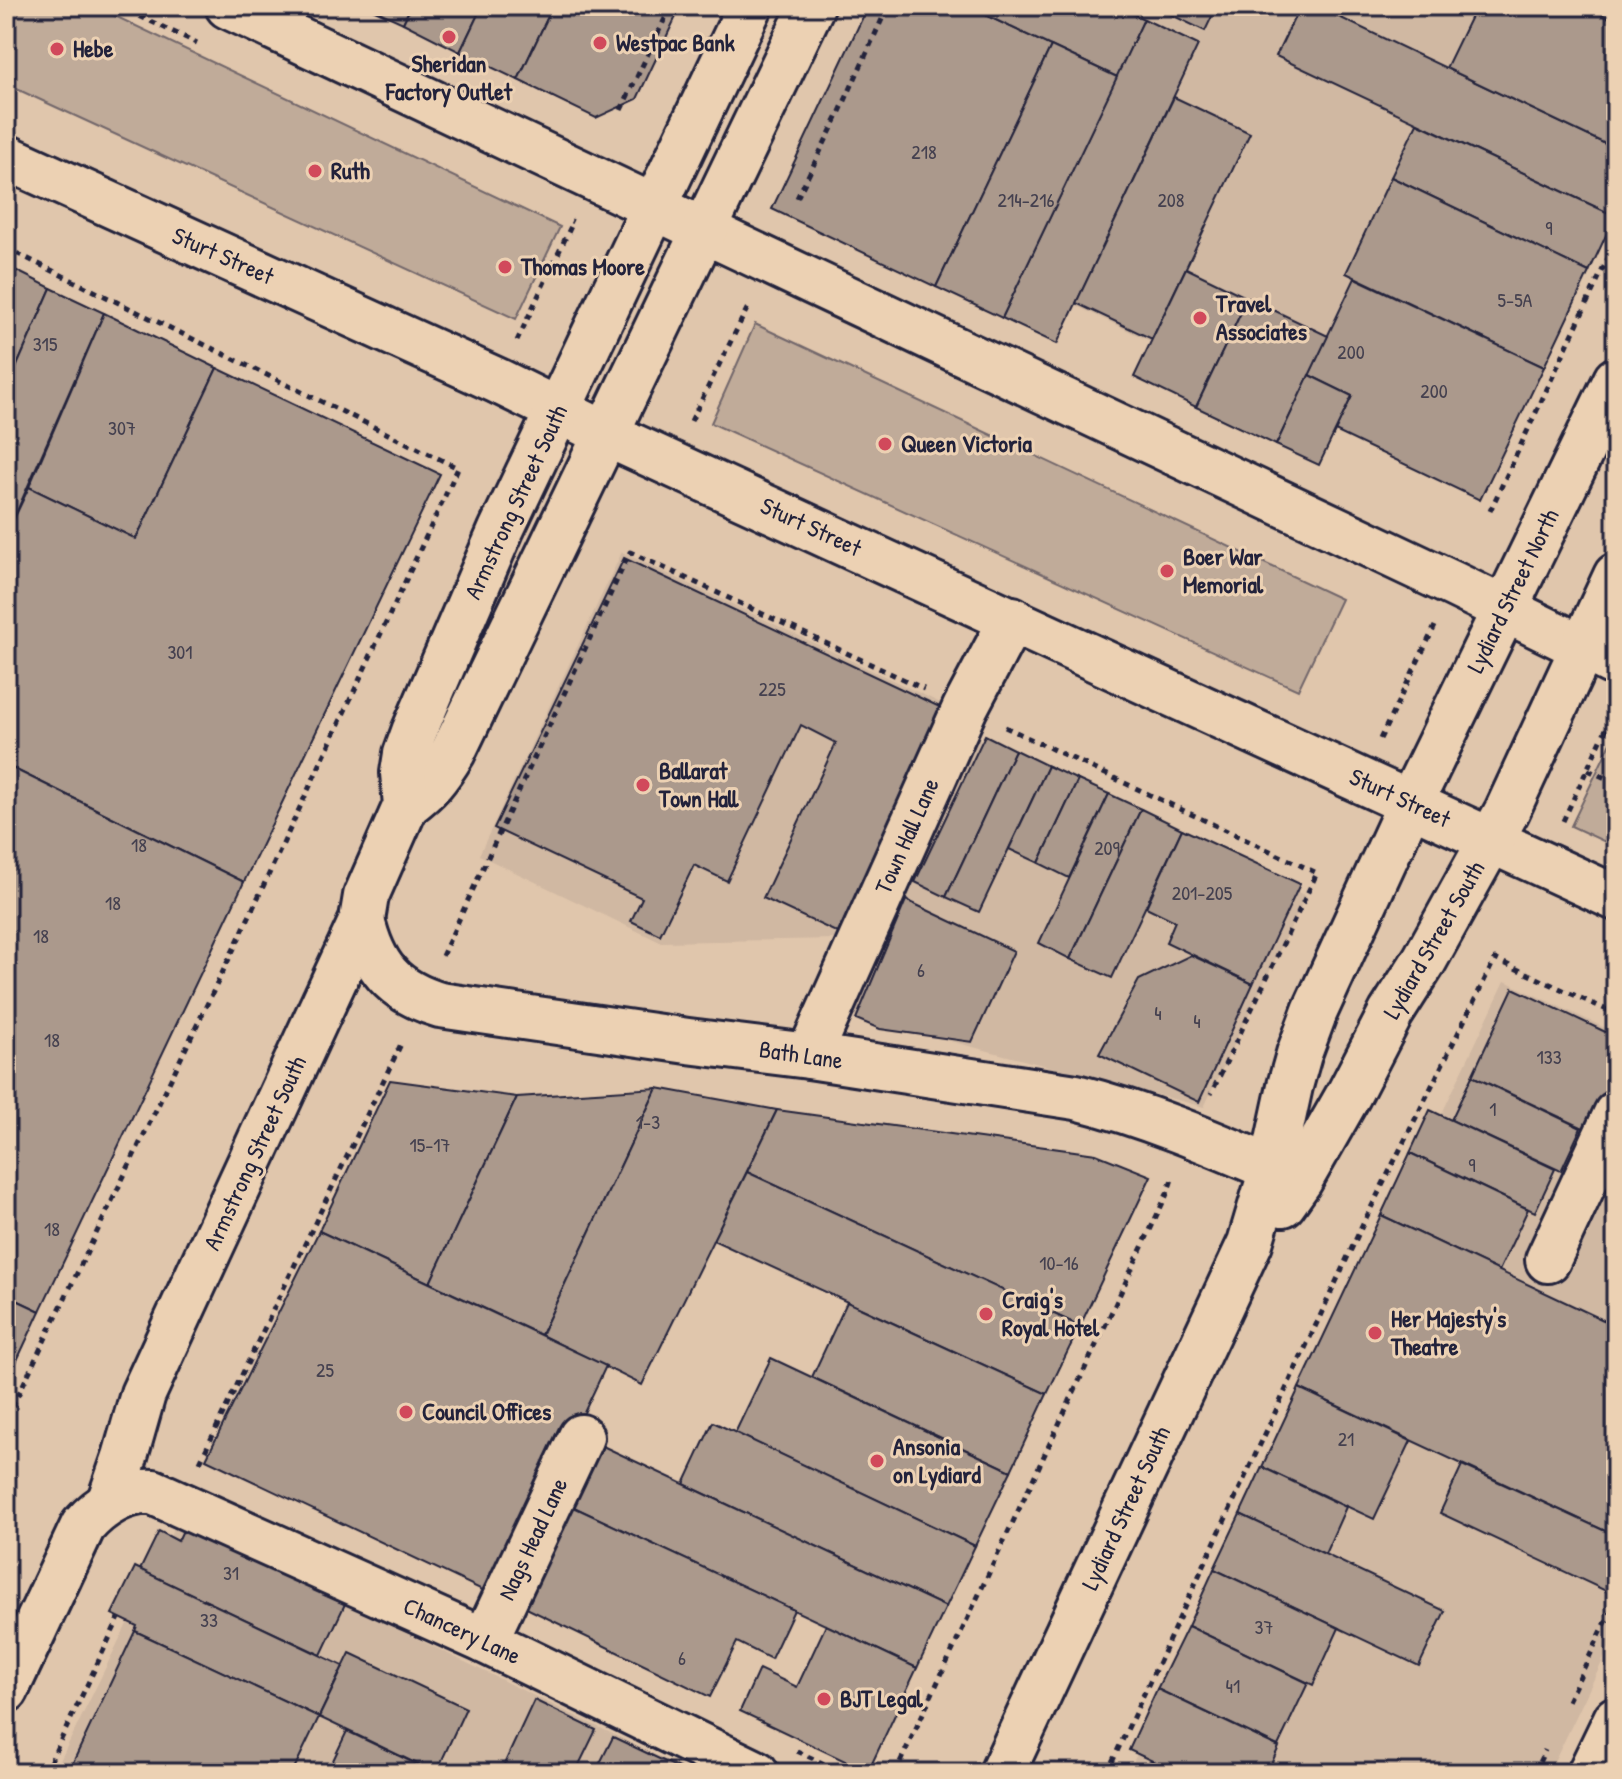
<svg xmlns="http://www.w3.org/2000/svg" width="1622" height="1779" font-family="'Patrick Hand',sans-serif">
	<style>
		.built { fill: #d0b8a2 }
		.green { fill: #c0ab99; stroke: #71666a; stroke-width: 2 }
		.building { fill: #ab998c; stroke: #22223b; stroke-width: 2 }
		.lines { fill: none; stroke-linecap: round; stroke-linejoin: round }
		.minor-casing { stroke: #22223b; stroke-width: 50 }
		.path { stroke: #22223b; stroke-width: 5; stroke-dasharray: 6 6; stroke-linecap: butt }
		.minor { stroke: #ecd1b3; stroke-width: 44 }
		.poi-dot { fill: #d1495b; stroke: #ecd1b3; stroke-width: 3 }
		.labels { text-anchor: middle; stroke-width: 6; stroke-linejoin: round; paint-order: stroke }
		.number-label { font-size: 20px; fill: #44404f }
		.poi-label { font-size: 24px; font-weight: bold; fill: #22223b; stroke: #ecd1b3; text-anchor: start }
		.street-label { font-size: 24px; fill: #22223b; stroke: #ecd1b3 }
	</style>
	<rect width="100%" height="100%" fill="#e0c6ac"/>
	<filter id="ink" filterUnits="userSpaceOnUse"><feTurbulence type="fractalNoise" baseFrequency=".0125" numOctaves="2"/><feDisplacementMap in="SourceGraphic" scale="16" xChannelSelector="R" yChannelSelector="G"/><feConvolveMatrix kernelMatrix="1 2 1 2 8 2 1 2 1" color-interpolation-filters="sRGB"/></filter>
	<g filter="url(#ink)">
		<!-- built -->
		<g class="built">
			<polygon points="897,6 1616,6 1616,186 1470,494 813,180"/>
			<polygon points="622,552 949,707 838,939 660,942 479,855"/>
			<polygon points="971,735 1306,896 1204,1107 842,1013"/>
			<polygon points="1505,981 1616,1033 1616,1633 1549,1773 1128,1773"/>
			<polygon points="177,1522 693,1773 54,1773"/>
		</g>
		<!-- green -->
		<g class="green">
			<polygon points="6,6 94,6 560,227 516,319 6,84"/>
			<polygon points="755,324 1341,599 1298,690 711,423"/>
			<polygon points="1616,735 1616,847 1571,826 1614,736"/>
		</g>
		<!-- building -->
		<g class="building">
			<polygon points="366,6 411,6 403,23"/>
			<polygon points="411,6 482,6 460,52 403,23"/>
			<polygon points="482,6 553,6 518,80 460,52"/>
			<polygon points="553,6 681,6 637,99 596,118 518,80"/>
			<polygon points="868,6 966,6 1051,46 936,287 772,209"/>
			<polygon points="966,6 1116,6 1144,19 1117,77"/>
			<polygon points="1153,6 1217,6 1205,31"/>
			<polygon points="1300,6 1316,6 1616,149 1615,216 1276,56"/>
			<polygon points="1476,6 1584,6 1616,21 1616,149 1446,68"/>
			<polygon points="1584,6 1616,6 1616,21"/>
			<polygon points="1144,19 1198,45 1057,344 1002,318"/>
			<polygon points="1051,46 1117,77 1002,318 936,287"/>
			<polygon points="1174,97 1250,133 1152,339 1076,303"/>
			<polygon points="1417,123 1615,216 1589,272 1391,177"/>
			<polygon points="1391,177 1589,272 1544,367 1346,273"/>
			<polygon points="11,268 51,288 6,391 6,278"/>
			<polygon points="1186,268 1248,298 1196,407 1134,377"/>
			<polygon points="1355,278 1544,367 1480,500 1335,431 1352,396 1309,375"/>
			<polygon points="51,288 104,313 6,536 6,391"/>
			<polygon points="1248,298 1328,336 1276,445 1196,407"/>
			<polygon points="104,313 217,368 136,539 29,487"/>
			<polygon points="217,368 440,474 244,882 6,765 6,536 29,487 136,539"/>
			<polygon points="1309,375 1352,396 1319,465 1276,445"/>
			<polygon points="624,558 944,709 838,933 763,898 836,743 801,725 727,881 694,865 660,935 631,921 642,898 494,828"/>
			<polygon points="985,735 1015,750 946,897 915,882"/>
			<polygon points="1015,750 1048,766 979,912 946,897"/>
			<polygon points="6,765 244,882 40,1311 6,1295"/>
			<polygon points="1048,766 1078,780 1039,863 1009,849"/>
			<polygon points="1078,780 1109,794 1069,878 1039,863"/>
			<polygon points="1109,794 1141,809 1070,959 1039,943"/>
			<polygon points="1141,809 1182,829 1112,978 1070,959"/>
			<polygon points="1182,829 1300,884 1253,984 1166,942 1175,921 1146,907"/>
			<polygon points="906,900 1014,951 972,1042 880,1029 856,1019"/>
			<polygon points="1191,955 1253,984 1199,1102 1099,1054 1139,980"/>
			<polygon points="1513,988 1616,1037 1616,1080 1592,1132 1472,1076"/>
			<polygon points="1472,1076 1581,1128 1561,1171 1451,1120"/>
			<polygon points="390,1080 517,1097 430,1283 319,1231"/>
			<polygon points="657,1088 541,1335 430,1283 517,1097"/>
			<polygon points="657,1088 777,1110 642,1385 541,1335"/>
			<polygon points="777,1110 1096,1154 1151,1176 1080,1326 747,1172"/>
			<polygon points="1430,1110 1555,1169 1535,1212 1410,1153"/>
			<polygon points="1410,1153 1528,1209 1499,1271 1381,1215"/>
			<polygon points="747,1172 1080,1326 1047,1394 713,1240"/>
			<polygon points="1381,1215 1616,1326 1616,1536 1299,1388"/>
			<polygon points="319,1231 606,1366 497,1597 206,1459"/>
			<polygon points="6,1295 40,1311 6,1384"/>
			<polygon points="847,1302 1047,1394 1011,1471 812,1377"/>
			<polygon points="771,1358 1011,1471 975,1546 735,1433"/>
			<polygon points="1299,1388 1411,1441 1374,1519 1262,1467"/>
			<polygon points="713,1422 975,1546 946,1607 684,1484"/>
			<polygon points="592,1441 946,1607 917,1668 563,1502"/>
			<polygon points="1462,1465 1616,1536 1616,1574 1608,1592 1440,1513"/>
			<polygon points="1262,1467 1346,1507 1325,1554 1240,1514"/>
			<polygon points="563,1502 794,1610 771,1659 737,1642 710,1697 516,1603"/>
			<polygon points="1240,1514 1445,1611 1419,1666 1214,1569"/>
			<polygon points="184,1528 345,1604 321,1655 140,1570 159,1531 178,1541"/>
			<polygon points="135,1567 343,1666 319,1717 135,1631 137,1626 112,1614"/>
			<polygon points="1214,1569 1339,1628 1313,1685 1188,1626"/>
			<polygon points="826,1625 917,1668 868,1772 740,1711 759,1669 797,1687"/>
			<polygon points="1188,1626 1308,1683 1278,1746 1157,1689"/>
			<polygon points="135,1631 319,1717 292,1773 68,1773"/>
			<polygon points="350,1653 466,1708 436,1773 319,1717"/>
			<polygon points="1157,1689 1279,1747 1267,1773 1178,1773 1129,1750"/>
			<polygon points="534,1700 596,1730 575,1773 500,1773"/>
			<polygon points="347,1731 435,1773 327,1773"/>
			<polygon points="613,1737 689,1773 595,1773"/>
		</g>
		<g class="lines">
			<defs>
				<g id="minor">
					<polyline points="228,6 1455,585 1616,664"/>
					<polyline points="6,157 498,381 606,434 1616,898"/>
					<path d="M406,805C429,788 438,777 453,752L812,6"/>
					<path d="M362,920C373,967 393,991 440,1005L688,1041L809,1056L1076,1097C1152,1116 1224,1148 1297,1179"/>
					<polyline points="809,1056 965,708 1012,619"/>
					<polyline points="1283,1204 1300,1180 1349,1094 1391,1013 1424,961 1507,811 1616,576"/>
					<polyline points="1548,1260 1616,1114"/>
					<polyline points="109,1503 125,1457 143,1394 362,920 366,896 406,805 403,773 406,754 414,732 501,530 750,6"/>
					<polyline points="485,1641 581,1437"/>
					<path d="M6,1690L83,1526C101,1505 126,1490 153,1492L485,1641L756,1773"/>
					<polyline points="1002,1773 1250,1243 1272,1169 1290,1086 1299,1054 1315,1011 1411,802 1616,380"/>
					<polyline points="1590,1773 1616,1719"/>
				</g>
			</defs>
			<!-- minor casing -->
			<use href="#minor" class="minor-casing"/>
			<!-- path -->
			<g class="path">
				<polyline points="118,6 197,43"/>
				<polyline points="621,110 671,6"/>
				<polyline points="797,198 838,116 888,6"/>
				<polyline points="6,248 458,468 241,934 6,1420"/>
				<polyline points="517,341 573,222 571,221"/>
				<polyline points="691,421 749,305"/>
				<polyline points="1490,511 1616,241"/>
				<polyline points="1005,727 1317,873 1211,1094"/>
				<polyline points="1380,739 1435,626"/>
				<polyline points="1588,770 1616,783"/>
				<polyline points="1563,821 1614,712 1615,713"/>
				<polyline points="442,956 630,552 924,689"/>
				<polyline points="200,1462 402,1042"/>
				<polyline points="1568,1701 1616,1601"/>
				<polyline points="797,1751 843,1773"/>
				<polyline points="45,1773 119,1618"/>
				<polyline points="895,1773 1167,1194 1173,1176"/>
				<polyline points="1107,1773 1363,1224 1495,959 1616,1014"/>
				<polyline points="1534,1773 1545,1750"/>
			</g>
			<!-- minor -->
			<use href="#minor" class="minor"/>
		</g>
	</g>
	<!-- markers -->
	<g class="poi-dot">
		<circle cx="449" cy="37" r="8"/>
		<circle cx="600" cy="43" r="8"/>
		<circle cx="57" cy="49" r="8"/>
		<circle cx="315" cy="171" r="8"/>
		<circle cx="505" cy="267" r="8"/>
		<circle cx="1200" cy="318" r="8"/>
		<circle cx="885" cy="444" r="8"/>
		<circle cx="1167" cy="571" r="8"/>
		<circle cx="643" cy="785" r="8"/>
		<circle cx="986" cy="1314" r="8"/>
		<circle cx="1375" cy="1333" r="8"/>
		<circle cx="406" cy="1412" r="8"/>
		<circle cx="877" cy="1461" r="8"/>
		<circle cx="824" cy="1699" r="8"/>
	</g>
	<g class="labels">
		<!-- number labels -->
		<g class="number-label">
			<text x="924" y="159">218</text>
			<text x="1026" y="207">214-216</text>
			<text x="1171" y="207">208</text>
			<text x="1549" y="235">9</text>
			<text x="1515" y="307">5-5A</text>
			<text x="45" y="351">315</text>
			<text x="1351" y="359">200</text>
			<text x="1434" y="398">200</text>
			<text x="122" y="435">307</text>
			<text x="180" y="659">301</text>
			<text x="772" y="696">225</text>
			<text x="139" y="852">18</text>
			<text x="1107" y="855">209</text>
			<text x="1202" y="900">201-205</text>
			<text x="113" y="910">18</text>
			<text x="41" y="943">18</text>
			<text x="921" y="977">6</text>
			<text x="1158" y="1020">4</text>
			<text x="1197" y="1028">4</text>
			<text x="52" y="1047">18</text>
			<text x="1549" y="1064">133</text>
			<text x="1493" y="1116">1</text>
			<text x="648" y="1129">1-3</text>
			<text x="430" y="1152">15-17</text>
			<text x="1472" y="1172">9</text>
			<text x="52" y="1236">18</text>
			<text x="1059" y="1270">10-16</text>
			<text x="325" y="1377">25</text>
			<text x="1346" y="1446">21</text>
			<text x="231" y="1580">31</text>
			<text x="209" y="1627">33</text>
			<text x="1264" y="1634">37</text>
			<text x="682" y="1665">6</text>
			<text x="1233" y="1693">41</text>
		</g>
		<!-- poi labels -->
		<g class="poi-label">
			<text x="616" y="51">Westpac Bank</text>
			<text x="73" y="57">Hebe</text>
			<text x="449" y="72" text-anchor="middle">Sheridan<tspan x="449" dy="28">Factory Outlet</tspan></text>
			<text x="331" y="179">Ruth</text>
			<text x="521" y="275">Thomas Moore</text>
			<text x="1216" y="312">Travel<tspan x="1216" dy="28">Associates</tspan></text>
			<text x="901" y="452">Queen Victoria</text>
			<text x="1183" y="565">Boer War<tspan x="1183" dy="28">Memorial</tspan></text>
			<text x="659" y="779">Ballarat<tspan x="659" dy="28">Town Hall</tspan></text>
			<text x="1002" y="1308">Craig's<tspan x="1002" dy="28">Royal Hotel</tspan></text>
			<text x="1391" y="1327">Her Majesty's<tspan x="1391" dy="28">Theatre</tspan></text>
			<text x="422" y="1420">Council Offices</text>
			<text x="893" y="1455">Ansonia<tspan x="893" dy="28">on Lydiard</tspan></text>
			<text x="840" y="1707">BJT Legal</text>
		</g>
		<!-- street labels -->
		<g class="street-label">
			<text transform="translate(223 256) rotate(24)" y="8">Sturt Street</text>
			<text transform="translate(516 502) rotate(-65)" y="8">Armstrong Street South</text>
			<text transform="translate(811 527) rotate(25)" y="8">Sturt Street</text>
			<text transform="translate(1513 591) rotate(-64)" y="8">Lydiard Street North</text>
			<text transform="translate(1400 798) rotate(25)" y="8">Sturt Street</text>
			<text transform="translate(907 836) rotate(-66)" y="8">Town Hall Lane</text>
			<text transform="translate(1434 940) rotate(-60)" y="8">Lydiard Street South</text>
			<text transform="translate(801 1055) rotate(8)" y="8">Bath Lane</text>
			<text transform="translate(255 1153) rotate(-65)" y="8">Armstrong Street South</text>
			<text transform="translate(1126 1508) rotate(-65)" y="8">Lydiard Street South</text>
			<text transform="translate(533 1539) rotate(-65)" y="8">Nags Head Lane</text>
			<text transform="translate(462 1631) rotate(25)" y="8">Chancery Lane</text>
		</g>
	</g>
	<!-- margin -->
	<rect width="1622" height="1779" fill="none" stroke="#ecd1b3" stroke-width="32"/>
	<rect x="16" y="16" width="1590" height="1747" fill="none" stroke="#22223b" stroke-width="3" filter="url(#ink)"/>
</svg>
